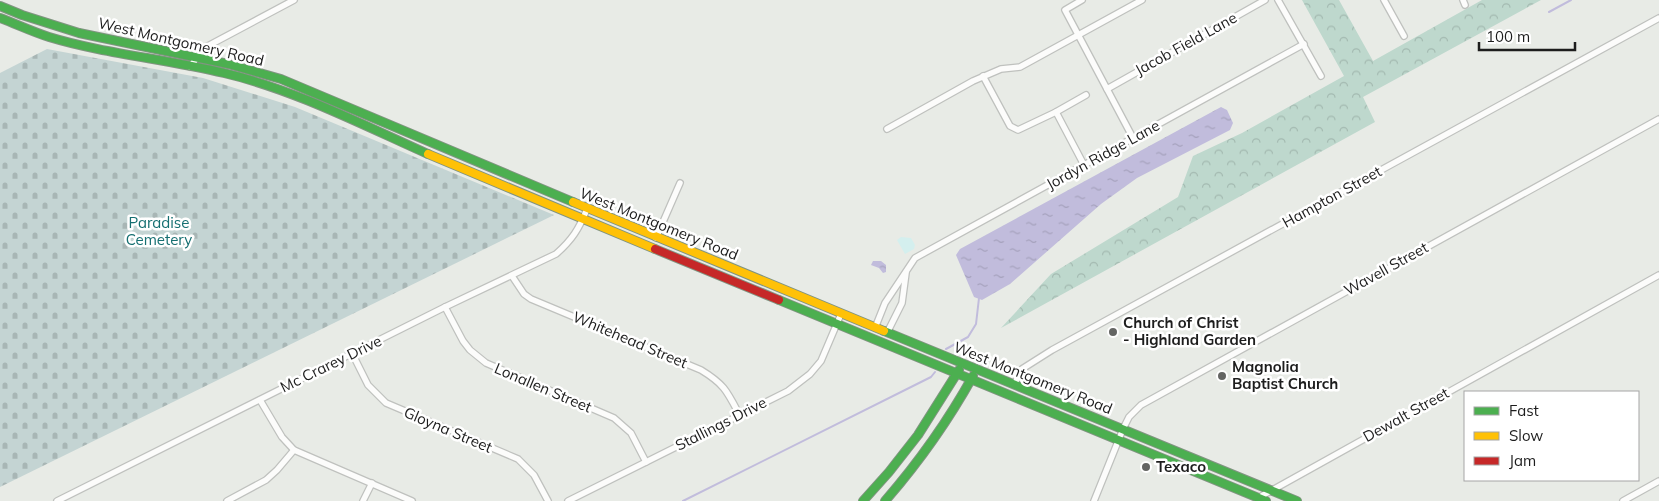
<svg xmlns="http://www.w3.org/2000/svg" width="1659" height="501" font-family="Mulish,sans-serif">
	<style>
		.forest { fill: url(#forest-crowns) }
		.cemetery { fill: url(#cemetery-stones) }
		.park { fill: #d4efee }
		.water { fill: url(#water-ripples) }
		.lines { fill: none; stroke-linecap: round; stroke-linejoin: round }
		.stream { stroke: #c1bcdc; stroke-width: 2 }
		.street-casing { stroke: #bfc1be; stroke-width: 8 }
		.fast-casing { stroke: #819481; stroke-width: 10 }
		.slow-casing { stroke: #819481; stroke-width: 10 }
		.jam-casing { stroke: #819481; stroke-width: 10 }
		.street { stroke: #fcfcfb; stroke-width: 5.5 }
		.fast { stroke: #4caf50; stroke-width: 8 }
		.slow { stroke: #ffc107; stroke-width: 8 }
		.jam { stroke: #c62828; stroke-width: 8 }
		.poi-dot { fill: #646563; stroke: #fff; stroke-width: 2 }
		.labels { text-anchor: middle; stroke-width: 5; stroke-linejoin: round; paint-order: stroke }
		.street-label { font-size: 15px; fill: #1d1d1d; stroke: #fff }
		.park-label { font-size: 15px; fill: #156f71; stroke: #fff }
		.poi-label { font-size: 15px; font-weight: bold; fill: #1d1d1d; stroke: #fff; text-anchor: start }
	</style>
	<defs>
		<pattern id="forest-crowns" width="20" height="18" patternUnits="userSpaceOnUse" patternTransform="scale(1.25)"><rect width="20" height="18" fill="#bed8cd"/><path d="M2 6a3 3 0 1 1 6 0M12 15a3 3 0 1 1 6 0" fill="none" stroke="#a3b9b0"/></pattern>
		<pattern id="cemetery-stones" width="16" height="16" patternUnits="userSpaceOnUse" patternTransform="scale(1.25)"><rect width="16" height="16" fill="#c4d4d3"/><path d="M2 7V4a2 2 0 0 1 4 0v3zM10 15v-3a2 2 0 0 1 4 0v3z" fill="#a8b6b5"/></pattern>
		<pattern id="water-ripples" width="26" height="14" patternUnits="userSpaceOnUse" patternTransform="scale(1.25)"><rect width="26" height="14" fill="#c1bcdc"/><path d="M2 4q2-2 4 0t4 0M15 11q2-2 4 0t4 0" fill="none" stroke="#a5a1bc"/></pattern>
	</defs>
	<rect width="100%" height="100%" fill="#e8ebe6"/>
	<!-- forest -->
	<polygon class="forest" points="1302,0 1339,0 1373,61 1482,0 1541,0 1363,97 1375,122 1001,328 1051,274 1178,197 1193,156 1242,133 1344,76"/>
	<!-- cemetery -->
	<polygon class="cemetery" points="47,49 203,78 295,107 554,215 0,487 0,73"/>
	<!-- park -->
	<polygon class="park" points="901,237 911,238 915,245 914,249 905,254 897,240"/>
	<!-- water -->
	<g class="water">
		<polygon points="1221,107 1227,110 1233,123 1230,130 1137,178 1101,204 1010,284 982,300 974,297 956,255 960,249"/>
		<polygon points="873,261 881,261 886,265 886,272 883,273 879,268 871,265"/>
	</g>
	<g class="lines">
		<!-- stream -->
		<g class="stream">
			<polyline points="1549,12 1571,0"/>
			<polyline points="946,349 968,337 976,324 979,298"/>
			<polyline points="683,501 931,377 935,372"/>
		</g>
		<defs>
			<g id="street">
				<polyline points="1082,0 1065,10 1133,138"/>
				<polyline points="1278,0 1321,76"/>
				<polyline points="1384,0 1404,36"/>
				<polyline points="1463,0 1465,5"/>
				<polyline points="190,67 204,48 294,0"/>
				<polyline points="983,76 1010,126 1018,130 1056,112 1086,95"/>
				<polyline points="1107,89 1265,0"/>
				<polyline points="1056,112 1084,165"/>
				<polyline points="887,129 973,81 1001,69 1020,67 1142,0"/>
				<polyline points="656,238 680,183"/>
				<path d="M512,276L524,294L531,299L701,370C724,384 727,391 739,414"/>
				<polyline points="445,307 463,341 470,350 486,363 614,418 631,433 646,462"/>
				<polyline points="875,328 885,303 915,258 1304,44"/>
				<polyline points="887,333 902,303 906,273"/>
				<polyline points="352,353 368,385 386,403 518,459 534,475 548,501"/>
				<polyline points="1014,385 1022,369 1052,350 1659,18"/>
				<polyline points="260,400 282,437 294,450 412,501"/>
				<polyline points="1258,498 1659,275"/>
				<path d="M57,501L445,307L556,254C572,240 579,229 587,209"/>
				<polyline points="227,501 266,480 277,470 294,450"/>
				<polyline points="363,501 372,483"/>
				<polyline points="568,501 788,391 810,374 821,361 841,314"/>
				<polyline points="1094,501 1123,429 1129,417 1141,405 1659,119"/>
				<polyline points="1623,501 1659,481"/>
			</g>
			<g id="fast">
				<polyline points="0,6 22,15 79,33 228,64 281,79 573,202"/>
				<path d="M0,18C16,24 33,32 49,37C105,54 167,59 224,73C293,89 363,125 428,154"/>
				<polyline points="779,300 1266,501"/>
				<polyline points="884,331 1297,501"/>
				<polyline points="863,501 889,472 918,435 959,370"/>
				<path d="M885,501C919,462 948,421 973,376"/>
			</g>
			<g id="slow">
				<polyline points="428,154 655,249"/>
				<polyline points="573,202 884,331"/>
			</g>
			<polyline id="jam" points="655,249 779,300"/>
		</defs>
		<!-- street casing -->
		<use href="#street" class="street-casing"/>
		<!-- fast casing -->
		<use href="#fast" class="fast-casing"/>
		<!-- slow casing -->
		<use href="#slow" class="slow-casing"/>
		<!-- jam casing -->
		<use href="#jam" class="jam-casing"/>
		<!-- street -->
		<use href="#street" class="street"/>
		<!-- fast -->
		<use href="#fast" class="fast"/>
		<!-- slow -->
		<use href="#slow" class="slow"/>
		<!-- jam -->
		<use href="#jam" class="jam"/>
	</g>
	<!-- markers -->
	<g class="poi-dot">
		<circle cx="1113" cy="332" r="5"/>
		<circle cx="1222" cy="376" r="5"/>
		<circle cx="1146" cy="467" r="5"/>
	</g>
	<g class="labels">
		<!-- street labels -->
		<g class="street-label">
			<text transform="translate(181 42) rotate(13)" y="5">West Montgomery Road</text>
			<text transform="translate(1186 44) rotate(-29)" y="5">Jacob Field Lane</text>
			<text transform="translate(1103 155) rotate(-29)" y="5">Jordyn Ridge Lane</text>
			<text transform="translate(1332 197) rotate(-29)" y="5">Hampton Street</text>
			<text transform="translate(659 224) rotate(22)" y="5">West Montgomery Road</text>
			<text transform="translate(1386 269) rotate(-29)" y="5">Wavell Street</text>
			<text transform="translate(630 340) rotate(23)" y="5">Whitehead Street</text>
			<text transform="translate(331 364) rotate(-26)" y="5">Mc Crarey Drive</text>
			<text transform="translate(1033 378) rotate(22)" y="5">West Montgomery Road</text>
			<text transform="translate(543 388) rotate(23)" y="5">Lonallen Street</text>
			<text transform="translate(1406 415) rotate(-29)" y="5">Dewalt Street</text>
			<text transform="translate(721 424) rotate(-27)" y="5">Stallings Drive</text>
			<text transform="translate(448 430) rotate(23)" y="5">Gloyna Street</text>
		</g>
		<!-- park labels -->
		<g class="park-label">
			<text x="159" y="228">Paradise<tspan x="159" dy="17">Cemetery</tspan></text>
		</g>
		<!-- poi labels -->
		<g class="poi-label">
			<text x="1123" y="328">Church of Christ<tspan x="1123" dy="17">- Highland Garden</tspan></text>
			<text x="1232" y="372">Magnolia<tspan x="1232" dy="17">Baptist Church</tspan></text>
			<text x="1156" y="472">Texaco</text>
		</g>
	</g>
	<!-- legend -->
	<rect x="1464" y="391" width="175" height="90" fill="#ffffff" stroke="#a5a5a5"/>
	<rect x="1474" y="407" width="25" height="8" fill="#4caf50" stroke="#a5a5a5"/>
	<text x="1509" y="416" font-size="15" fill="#1d1d1d">Fast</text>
	<rect x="1474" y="432" width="25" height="8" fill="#ffc107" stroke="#a5a5a5"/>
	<text x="1509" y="441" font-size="15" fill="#1d1d1d">Slow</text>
	<rect x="1474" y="457" width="25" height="8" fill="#c62828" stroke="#a5a5a5"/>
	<text x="1509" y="466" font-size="15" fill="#1d1d1d">Jam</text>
	<!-- scale -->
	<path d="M1479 42v8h96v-8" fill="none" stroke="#1d1d1d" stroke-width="2.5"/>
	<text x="1486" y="42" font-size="15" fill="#1d1d1d" stroke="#ffffff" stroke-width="4" paint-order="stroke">100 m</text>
</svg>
